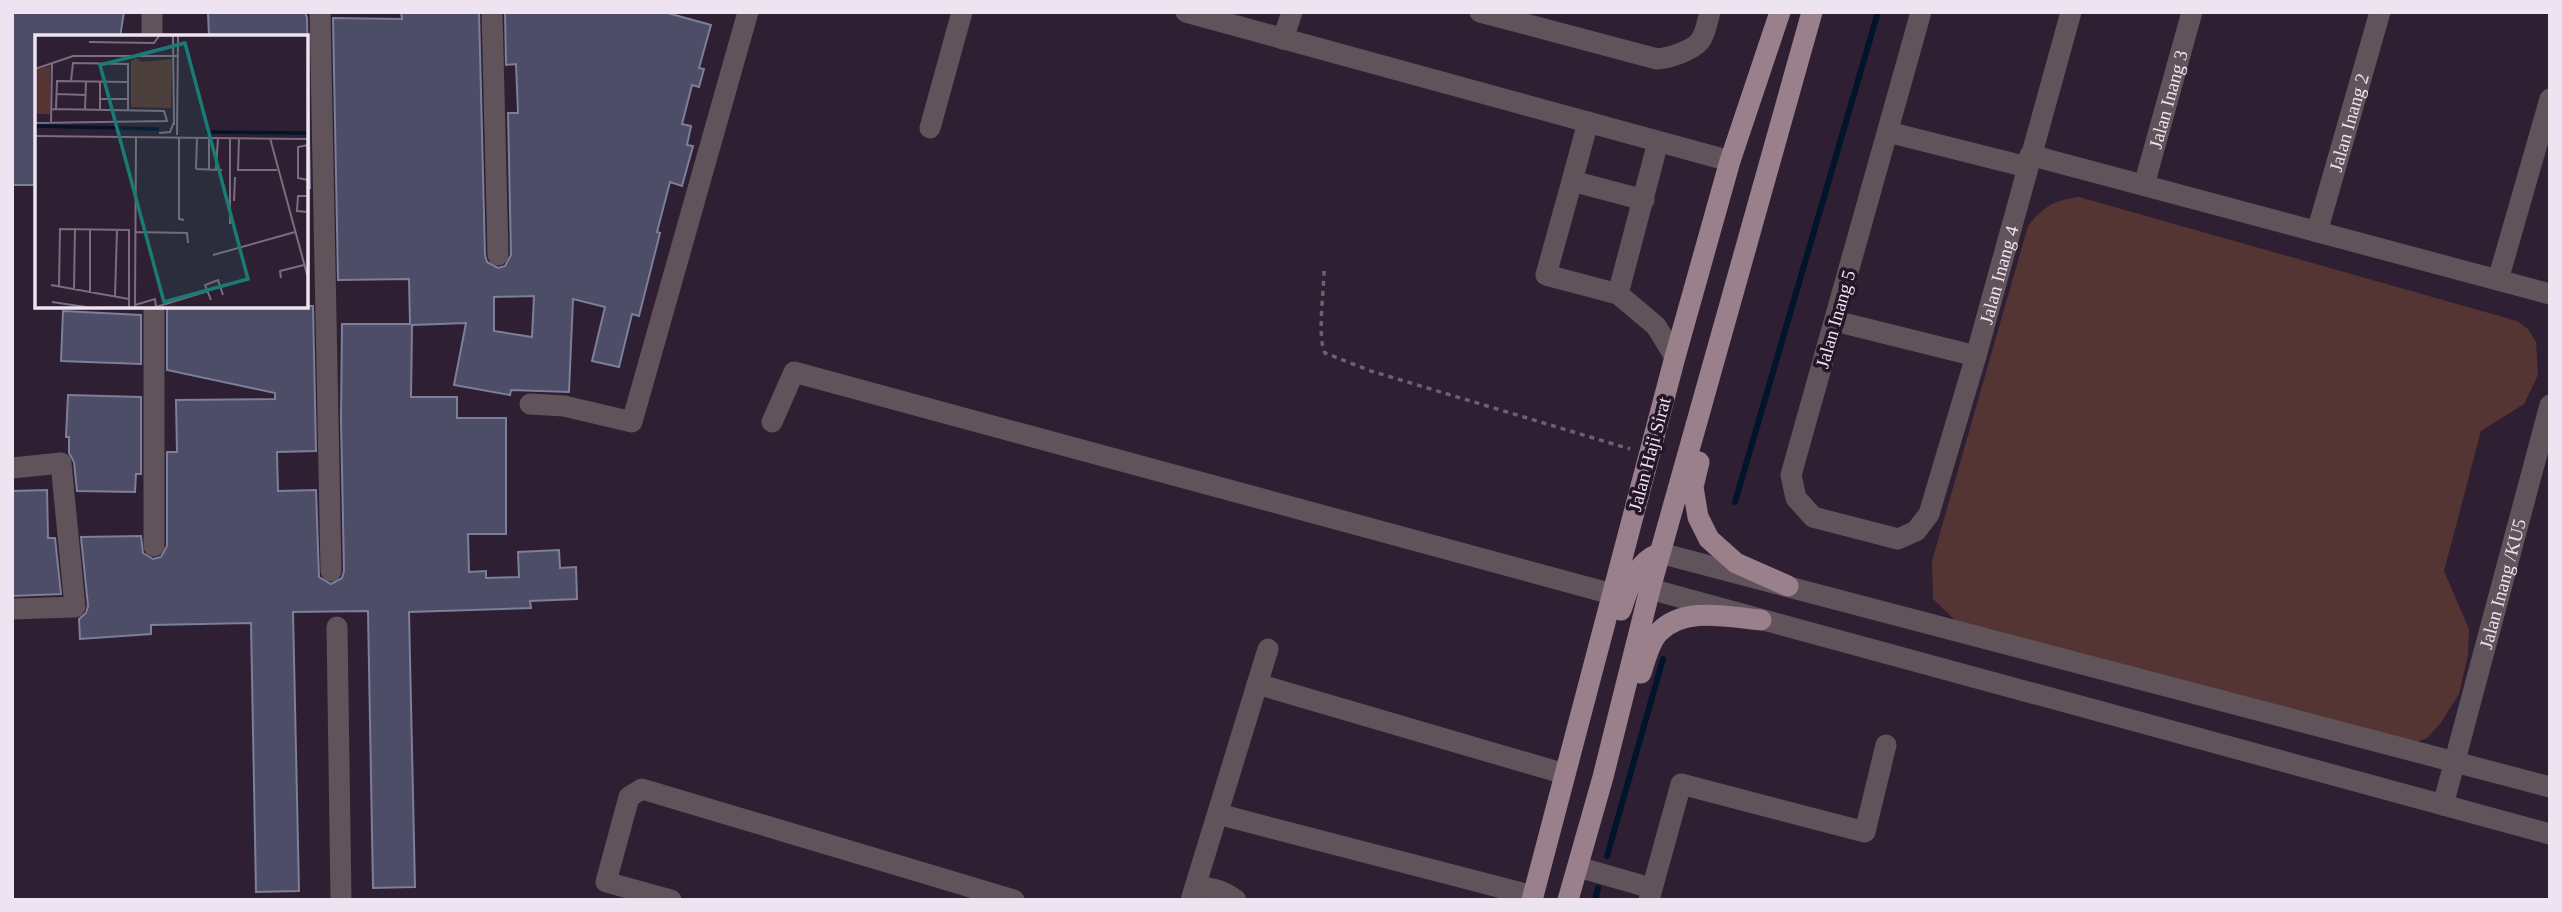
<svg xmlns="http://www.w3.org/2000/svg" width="2562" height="912" font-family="'Times New Roman',serif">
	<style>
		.green { fill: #553533 }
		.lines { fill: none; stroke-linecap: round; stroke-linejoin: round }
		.stream { stroke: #00142c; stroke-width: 6 }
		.building { fill: #4d4d68; stroke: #7d7e9a; stroke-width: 2; fill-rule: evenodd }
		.path { stroke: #6e6072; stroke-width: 3.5; stroke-dasharray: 5 5; stroke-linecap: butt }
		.minor { stroke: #605359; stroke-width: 21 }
		.major { stroke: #9a808b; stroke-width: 21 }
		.labels { text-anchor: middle; stroke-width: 7; stroke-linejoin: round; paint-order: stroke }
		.street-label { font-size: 19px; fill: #eee3f1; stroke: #241529 }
		.inset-river { fill: none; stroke: #00142c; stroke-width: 3.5 }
		.inset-road { fill: none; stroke: #7b6d7f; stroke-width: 2 }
		.view { fill: #1a7b75; fill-opacity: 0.15; stroke: #1a7b75; stroke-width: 3.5 }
		.inset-edge { fill: none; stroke: #eee3f1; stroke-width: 3.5 }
	</style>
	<rect width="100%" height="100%" fill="#2e1f33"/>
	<!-- green -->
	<path class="green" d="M2079,197L2517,321L2528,329L2536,342L2538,375L2524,404L2481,431L2444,571L2469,629L2468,655L2459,694L2440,724L2427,738L2414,743L1957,622L1933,599L1932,561L2028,226C2043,207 2054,200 2079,197Z"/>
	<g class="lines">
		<!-- stream -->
		<g class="stream">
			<polyline points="1735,502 1878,12"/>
			<polyline points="1607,856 1663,659"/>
			<polyline points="1595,900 1598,888"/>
		</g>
	</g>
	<!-- building -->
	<g class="building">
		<polygon points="12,12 124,12 120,37 37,37 37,185 12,185"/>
		<polygon points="208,12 305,12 307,18 310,188 306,188 306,37 209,37"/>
		<path d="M401,12H479L485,255L487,262L498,268L505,266L511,255L508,113H518L516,64L506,65L505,12H664L711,25L699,68L704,69L699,87L692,85L682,124L691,126L687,145L693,146L682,186L670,182L657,232L660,233L639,316L632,314L619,367L592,361L605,307L573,299L569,392L511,390L510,395L454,385L466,323L412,325L411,397H457V418H506V534H468L469,572L486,571V578L519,577L518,552L559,550L560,568L576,567L577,599L530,601L531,608L409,612L415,887L373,888L368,611L293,612L299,891L256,892L251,623L151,625V634L80,639L79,619L86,613L88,606L81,537L141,536L143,553L153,559L161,557L167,546V452H177L176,400L275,399V393L167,370V306H313L316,451L277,452L278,491L316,490L319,577L331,584L342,578L344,571L341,420L342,324H410L409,279L338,280L333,18L402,19ZM534,296L532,337L494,331V297Z"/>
		<polygon points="63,311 141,315 141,364 61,361"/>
		<polygon points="68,395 141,397 141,474 136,474 135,492 77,491 74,462 69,453 69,437 66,437"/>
		<polygon points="47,490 48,538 55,538 61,594 12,596 12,491"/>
	</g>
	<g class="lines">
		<!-- path -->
		<path class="path" d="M1324,271C1324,290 1317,338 1325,353L1371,371L1630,449"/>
		<!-- minor -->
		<g class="minor">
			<polyline points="152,12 152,37"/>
			<polyline points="320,12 331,571"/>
			<polyline points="492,12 498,255"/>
			<polyline points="1186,12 1730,161"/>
			<path d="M1480,12L1657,59C1669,58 1692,51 1700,41C1706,33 1707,22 1710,12"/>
			<path id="s1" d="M1921,12L1791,475L1796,498L1813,517L1898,539L1916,531L1929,514L1976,356L2071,12"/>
			<polyline points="1283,39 1292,12"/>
			<polyline points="930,128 962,12"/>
			<polyline points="1888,132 2027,167"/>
			<polyline points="2030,155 2550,294"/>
			<polyline points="1572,181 1588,122"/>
			<path id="s2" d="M2144,185L2192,12"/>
			<polyline points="1644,200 1572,181 1546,275 1618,294 1656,326 1675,357"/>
			<path id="s3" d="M2317,232L2380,12"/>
			<polyline points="2498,280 2550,99"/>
			<polyline points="1618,294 1658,142"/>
			<polyline points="154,306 154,546"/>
			<polyline points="1835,321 1976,356"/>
			<polyline points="530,404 564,406 632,422 748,12"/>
			<polyline points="772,422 794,372 1612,594"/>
			<polyline points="12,468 61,463 75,607 12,609"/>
			<polyline points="1660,553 2550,787"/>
			<polyline points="1650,589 2550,834"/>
			<polyline points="337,627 341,900"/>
			<polyline points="1257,684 1565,774"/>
			<path id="s4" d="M2443,805L2550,405"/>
			<polyline points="1218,814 1533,896"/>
			<polyline points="1578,867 1651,888"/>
			<path d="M1195,888C1212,887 1222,890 1236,900"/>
			<polyline points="671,900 606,882 629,797 642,789 1014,900"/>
			<polyline points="1191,900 1268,649"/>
			<polyline points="1649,900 1681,784 1865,832 1886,745"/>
		</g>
		<!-- major -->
		<g class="major">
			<polyline points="1699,462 1693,487 1698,517 1709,539 1736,563 1788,586"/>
			<path d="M1621,610C1629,586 1635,563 1660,553"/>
			<path d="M1641,673C1645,661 1649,642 1659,632C1684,606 1728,617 1761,620"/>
			<polyline points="1532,900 1675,357 1730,161 1780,12"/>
			<polyline points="1568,900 1603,777 1650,589 1812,12"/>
		</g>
	</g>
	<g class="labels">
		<!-- street labels -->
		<g class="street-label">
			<text dy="7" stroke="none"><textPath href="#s2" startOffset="89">Jalan Inang 3</textPath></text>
			<text dy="7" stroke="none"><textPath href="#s3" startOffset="114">Jalan Inang 2</textPath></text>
			<text dy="7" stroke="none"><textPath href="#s1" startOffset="908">Jalan Inang 4</textPath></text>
			<text transform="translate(1835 319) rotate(-74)" y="7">Jalan Inang 5</text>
			<text transform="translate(1649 454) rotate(-75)" y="7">Jalan Haji Sirat</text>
			<text dy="7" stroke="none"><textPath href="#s4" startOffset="229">Jalan Inang /KU5</textPath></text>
		</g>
	</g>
	<!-- overview -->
	<g transform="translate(35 35)">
		<rect width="273" height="273" fill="#2e1f33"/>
		<path d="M101,23L107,27L137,24L136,73L96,72V26ZM15,31V79H0V35Z" fill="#553533"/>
		<path class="inset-river" d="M0,91L124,94M171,97L273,98"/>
		<path class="inset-road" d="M138,1L139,90M54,7L119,8L124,1M93,28V75M0,34L38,21H143M36,46L38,28L93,29M22,59L50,60M65,64H93M21,74L22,46L93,47M50,75L51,46M65,75V47M0,88L132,86L129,76L17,74M16,88L17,28M124,98L135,97L139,87M142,100L143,1M0,101L273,104M144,103V184L149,185M174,103V134M195,103V189M204,103L203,135H242M235,103L273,243M273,110L263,112V143L273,145M161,134L162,103M161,134L187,135M181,134L183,103M273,161H263L262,176L273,177M199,166L200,142M100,197L152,198L153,208M178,220L260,197M246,243L245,236L269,230M16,250L94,264M24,251L25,194L94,195V272M39,254L40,193M55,257V195M80,261L82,195M176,265L170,250L183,245L188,260M17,267L51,272M100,270L120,264L121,272L173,256M100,272L101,103"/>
		<path class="view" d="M150,8L213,244L129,267L65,30Z"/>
		<rect width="273" height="273" class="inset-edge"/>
	</g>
	<!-- border -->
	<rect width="2562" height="912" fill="none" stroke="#eee3f1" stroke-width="28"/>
</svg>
